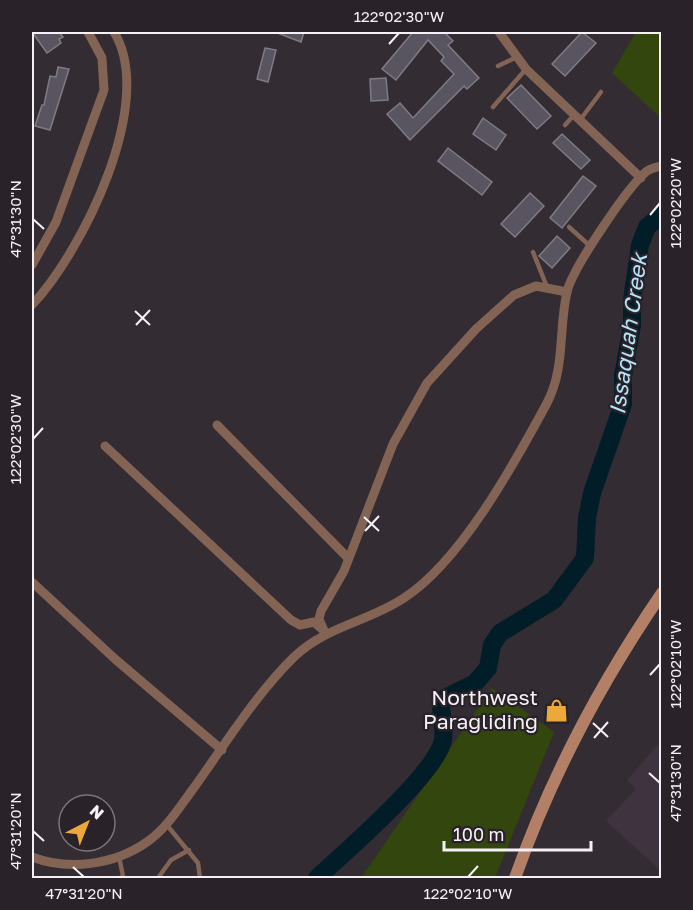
<svg xmlns="http://www.w3.org/2000/svg" width="693" height="910" font-family="'Golos Text',sans-serif">
	<style>
		.built { fill: #3f3340 }
		.green { fill: #33460e }
		.lines { fill: none; stroke-linecap: round; stroke-linejoin: round }
		.river { stroke: #001d28; stroke-width: 18 }
		.building { fill: #595560; stroke: #7f7b86; stroke-width: 1.5 }
		.service { stroke: #836354; stroke-width: 4.5 }
		.minor { stroke: #836354; stroke-width: 9 }
		.secondary { stroke: #b37f67; stroke-width: 12 }
		.ticks { fill: none; stroke: #f6f1f7; stroke-width: 2 }
		.labels { text-anchor: middle; stroke-width: 4.5; stroke-linejoin: round; paint-order: stroke }
		.poi-label { font-size: 21px; fill: #f6f1f7; stroke: #292229; text-anchor: end }
		.water-label { font-size: 22px; font-style: italic; fill: #b5e3f7; stroke: #292229 }
		.neatline { fill: none; stroke: #f6f1f7; stroke-width: 2 }
		.ticks-label { font-size: 15px; text-anchor: middle; fill: #f6f1f7 }
	</style>
	<rect width="100%" height="100%" fill="#332c33"/>
	<!-- built -->
	<polygon class="built" points="661,741 661,871 606,821 636,789 627,780"/>
	<!-- green -->
	<g class="green">
		<polygon points="636,32 661,32 661,118 612,73"/>
		<polygon points="492,688 554,732 495,878 361,878"/>
	</g>
	<g class="lines">
		<!-- river -->
		<path class="river" d="M317,878C345,852 436,774 443,740C445,727 441,716 441,703L445,698L475,683L488,668L492,645L500,633L554,600L585,558L587,518L592,493L623,404V376L632,325V300L640,245L647,227L662,214"/>
	</g>
	<!-- building -->
	<g class="building">
		<polygon points="32,32 59,32 63,37 59,39 61,43 47,53"/>
		<polygon points="275,32 304,32 301,42"/>
		<polygon points="413,32 444,32 453,41 448,45 479,78 467,89 464,86 410,140 387,114 400,103 413,118 454,74 441,61 444,57 428,40 396,80 382,69"/>
		<polygon points="582,32 596,43 565,76 552,64"/>
		<polygon points="265,48 276,50 268,82 257,79"/>
		<polygon points="58,67 69,69 50,130 35,126 42,105 44,105 50,76 56,77"/>
		<polygon points="386,78 388,100 371,101 370,79"/>
		<polygon points="521,85 551,116 537,129 507,98"/>
		<polygon points="483,118 506,135 496,150 473,134"/>
		<polygon points="562,134 590,160 581,169 553,143"/>
		<polygon points="448,148 492,182 482,195 438,161"/>
		<polygon points="583,176 596,186 562,228 550,218"/>
		<polygon points="530,193 544,206 515,237 501,224"/>
		<polygon points="557,236 570,248 552,268 539,256"/>
	</g>
	<g class="lines">
		<!-- service -->
		<g class="service">
			<polyline points="498,66 517,57"/>
			<polyline points="493,107 526,69"/>
			<polyline points="580,120 601,92"/>
			<polyline points="565,125 574,115"/>
			<polyline points="569,227 590,246"/>
			<polyline points="533,252 547,287"/>
			<polyline points="166,824 198,863 200,878"/>
			<polyline points="119,857 123,876 120,878"/>
			<polyline points="158,878 171,860 189,850"/>
		</g>
		<!-- minor -->
		<g class="minor">
			<polyline points="499,32 526,69 641,178"/>
			<polyline points="32,265 56,222 104,90 102,58 88,32"/>
			<path d="M32,305C82,252 157,102 114,32"/>
			<polyline points="217,425 348,558"/>
			<polyline points="105,446 291,620 300,625 314,622 322,629"/>
			<polyline points="32,582 115,659 222,750"/>
			<polyline points="325,633 319,619 321,611 344,571 393,444 427,383 476,329 514,295 536,286 567,292"/>
			<path d="M32,857C69,871 114,865 147,842C166,829 179,808 193,789C224,746 256,694 294,657C326,626 368,622 404,598C461,561 514,464 546,405C566,368 558,331 567,292C572,269 629,185 647,171C652,168 656,167 662,166"/>
		</g>
		<!-- secondary -->
		<path class="secondary" d="M515,878C551,776 601,682 662,593"/>
	</g>
	<!-- ticks -->
	<path class="ticks" d="M389,44L399,33M650,215L660,203M33,219L44,229M135,311L150,325M136,325L150,310M33,439L43,428M364,517L379,531M365,531L379,516M650,675L660,664M593,723L608,737M594,738L608,722M649,773L660,783M33,831L44,841M73,867L84,877M468,877L478,866"/>
	<!-- icons -->
	<defs>
		<symbol id="shop-bare" viewBox="-9 -9 18 18"><path d="M-5-2.5h2.3a2.7 3.5 0 0 1 5.4 0H5L5.5 6h-11ZM-1.5-2.5h3a1.5 2.3 0 0 0-3 0Z" fill="#eda83c" stroke="#292229" stroke-width="2.5" paint-order="stroke"/></symbol>
	</defs>
	<g fill-rule="evenodd">
		<use href="#shop-bare" x="540" y="694" width="33" height="33"/>
	</g>
	<g class="labels">
		<!-- poi labels -->
		<g class="poi-label">
			<text x="538" y="705">Northwest<tspan x="538" dy="24">Paragliding</tspan></text>
		</g>
		<!-- water labels -->
		<g class="water-label">
			<text transform="translate(628 334) rotate(-82)" y="8">Issaquah Creek</text>
		</g>
	</g>
	<!-- border -->
	<rect width="693" height="910" fill="none" stroke="#292229" stroke-width="66"/>
	<!-- north arrow -->
	<g transform="translate(87 823) rotate(42)"><circle r="28" fill="#292229" stroke="#7b757b" stroke-width="1.5"/>
	<path d="M0-4.5L10 22L0 15L-10 22Z" fill="#eda83c"/>
	<text y="-9" font-size="16" font-weight="bold" text-anchor="middle" fill="#f6f1f7">N</text>
	</g>
	<!-- scale -->
	<path d="M444 841v9h147v-9" fill="none" stroke="#f6f1f7" stroke-width="3"/>
	<text x="453" y="841" font-size="18" fill="#f6f1f7" stroke="#292229" stroke-width="4.5" paint-order="stroke">100 m</text>
	<rect x="33" y="33" width="627" height="844" class="neatline"/>
	<g class="ticks-label">
		<text x="399" y="22">122°02'30"W</text>
		<text transform="translate(676 203) rotate(-90)" y="5">122°02'20"W</text>
		<text transform="translate(16 219) rotate(-90)" y="5">47°31'30"N</text>
		<text transform="translate(16 439) rotate(-90)" y="5">122°02'30"W</text>
		<text transform="translate(676 664) rotate(-90)" y="5">122°02'10"W</text>
		<text transform="translate(676 783) rotate(-90)" y="5">47°31'30"N</text>
		<text transform="translate(16 831) rotate(-90)" y="5">47°31'20"N</text>
		<text x="84" y="899">47°31'20"N</text>
		<text x="468" y="899">122°02'10"W</text>
	</g>
</svg>
